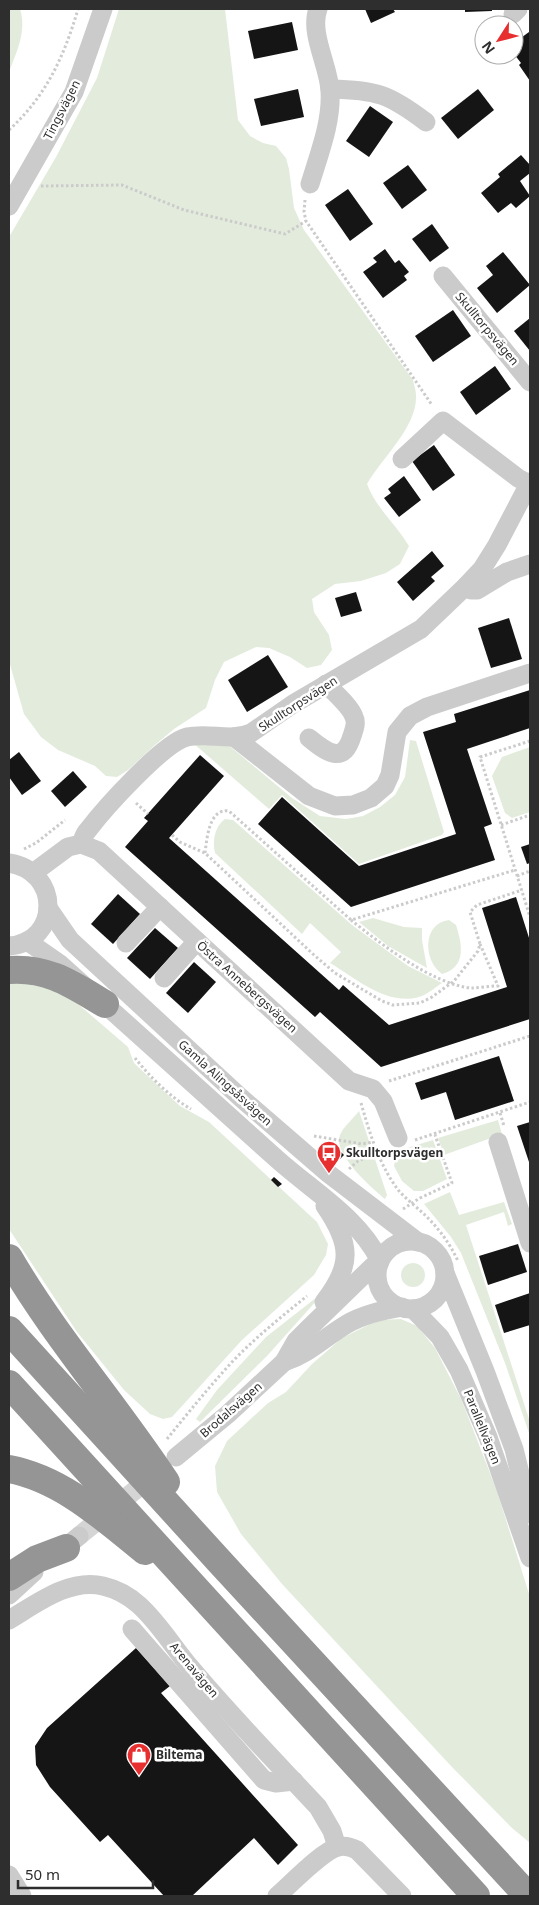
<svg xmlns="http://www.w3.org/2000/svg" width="539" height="1905" font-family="'Noto Sans',sans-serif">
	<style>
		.green { fill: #e3ecdc }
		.building { fill: #151515 }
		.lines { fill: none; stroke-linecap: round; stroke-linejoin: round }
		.minor-tunnel { stroke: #d5d5d5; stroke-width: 19; stroke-dasharray: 19 9; stroke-linecap: butt }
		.path { stroke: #cbcbcb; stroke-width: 3; stroke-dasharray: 2.5 2.5; stroke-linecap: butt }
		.minor { stroke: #cbcbcb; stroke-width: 19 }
		.highway { stroke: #959595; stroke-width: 28 }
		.labels { text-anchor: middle; stroke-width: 5; stroke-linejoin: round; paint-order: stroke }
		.street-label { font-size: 12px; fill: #2e2e2e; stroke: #fff }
		.poi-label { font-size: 12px; font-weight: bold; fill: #2e2e2e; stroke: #fff; text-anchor: start }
	</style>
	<rect width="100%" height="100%" fill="#fff"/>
	<!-- green -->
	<g class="green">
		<path d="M9,9H20C27,31 17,51 9,72Z"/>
		<path d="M119,9H225L238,120L250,136L263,143L276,146L286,158L289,169L294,208L304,230L413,380C414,385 416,390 416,395C418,426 382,458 367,484C376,508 396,524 409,546L400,564L386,573L361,581L335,584L312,599L314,612L329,635L332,650L321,665L307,668L290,657L269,648L256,647L224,662L215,680L206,708L174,729L155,745L128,770L117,777L106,776L95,766L58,750L41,737L24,714L9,661V237L56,157L97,78Z"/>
		<polygon points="410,740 416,741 444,832 442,835 359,864 282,795 269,809 193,743 226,743 292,798 320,816 346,819 363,816 380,807 395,795 405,777"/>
		<polygon points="530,747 530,812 512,818 505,813 492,776 502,757"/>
		<path d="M225,819L233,820L352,925L408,966L442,983C436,987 429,993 422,996C389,1008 357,979 330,963L341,952L310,923L302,934L215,853C212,841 215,826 225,819Z"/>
		<polygon points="373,918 404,927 422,928 422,940 427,968 388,946 359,922"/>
		<path d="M449,920L456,925C462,944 467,967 442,974C423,961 422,923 449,920Z"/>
		<polygon points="9,978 56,985 128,1047 134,1063 180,1106 209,1122 317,1222 328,1244 326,1255 314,1275 242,1340 172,1417 163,1419 150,1414 124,1390 77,1332 9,1229"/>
		<path d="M359,1111L387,1195L385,1199C372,1188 332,1153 340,1135C343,1127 354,1118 359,1111Z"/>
		<polygon points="498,1120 502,1134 444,1155 438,1138"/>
		<polygon points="433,1140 447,1179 423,1191 414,1191 402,1181 394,1166 397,1151"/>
		<polygon points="450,1192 459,1215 504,1202 512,1224 508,1226 504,1212 466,1225 530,1422 530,1436 505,1363 461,1253 451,1237 424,1204"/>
		<circle cx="413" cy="1275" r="12"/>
		<polygon points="326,1290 267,1356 200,1422 196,1419 217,1390 266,1337"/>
		<polygon points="401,1319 417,1326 435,1348 462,1401 497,1491 530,1597 530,1843 512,1828 451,1766 282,1584 241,1534 217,1492 215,1466 227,1441 268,1403 286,1392 312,1364 342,1338 378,1320"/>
	</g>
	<!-- building -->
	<g class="building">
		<polygon points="365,9 393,9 395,12 371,23"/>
		<polygon points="465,9 492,9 492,11 465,12"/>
		<polygon points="292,22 298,50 254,59 248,31"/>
		<polygon points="529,32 530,33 530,81 519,65 521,63 514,54 514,43"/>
		<polygon points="298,89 304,117 261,126 254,99"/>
		<polygon points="478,89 494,110 458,139 441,118"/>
		<polygon points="370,106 393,122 369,157 346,141"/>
		<polygon points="521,155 530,165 530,173 520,181 530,196 516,208 511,203 498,213 481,193 500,177 498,174"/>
		<polygon points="408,165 427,190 402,209 383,183"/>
		<polygon points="348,189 373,224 350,241 325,205"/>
		<polygon points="432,224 449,248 430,262 412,239"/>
		<polygon points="385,249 395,263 399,260 409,272 404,276 407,280 383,298 363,272 377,262 373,258"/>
		<polygon points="503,252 530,285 497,313 477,288 493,275 486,266"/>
		<polygon points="453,310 471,336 433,362 415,336"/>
		<polygon points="530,318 530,351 514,331"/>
		<polygon points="495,366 511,389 476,415 460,392"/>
		<polygon points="434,445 455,475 433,491 412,461"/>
		<polygon points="404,476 421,500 399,517 384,498 391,493 388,489"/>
		<polygon points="432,551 444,566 431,577 435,581 413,601 397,582"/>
		<polygon points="356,592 362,611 341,617 335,598"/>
		<polygon points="509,618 522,659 491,668 478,628"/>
		<polygon points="268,655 288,687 247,712 228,680"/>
		<polygon points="530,690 530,728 467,749 492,824 484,827 495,860 351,907 258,824 282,797 359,866 456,834 423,732 456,722 454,714"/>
		<polygon points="19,752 41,781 22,795 9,777 9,760"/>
		<polygon points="200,755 224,776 169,838 339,990 343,985 389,1025 507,987 482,908 516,897 530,941 530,1019 381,1067 320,1012 315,1017 125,847 148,821 144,818"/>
		<polygon points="73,771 87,787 65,807 51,791"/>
		<polygon points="530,844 530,863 527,864 521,847"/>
		<polygon points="118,894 140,914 113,944 91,924"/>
		<polygon points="155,928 178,948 150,979 127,958"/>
		<polygon points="194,962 216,982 188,1013 166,993"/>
		<polygon points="499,1056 514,1101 455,1120 446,1092 421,1100 415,1083"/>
		<polygon points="530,1122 530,1165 517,1126"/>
		<polygon points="337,1148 344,1155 340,1159 333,1152"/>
		<polygon points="274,1177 282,1184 278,1187 271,1180"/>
		<polygon points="518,1244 527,1272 488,1285 479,1256"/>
		<polygon points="530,1293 530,1325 504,1333 495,1305"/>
		<polygon points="136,1648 170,1686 161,1693 298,1845 278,1865 254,1838 192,1896 164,1896 108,1835 100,1842 50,1787 36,1765 35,1746 47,1728"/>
	</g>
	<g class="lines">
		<!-- minor-tunnel -->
		<polyline class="minor-tunnel" points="79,1536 155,1474"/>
		<!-- path -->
		<g class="path">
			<path d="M9,130C46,96 64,57 78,9"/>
			<polyline points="41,186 122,185 184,210 285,234 306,221"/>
			<polyline points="305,200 304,212 306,221 432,405"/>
			<polyline points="530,741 480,757 530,917"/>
			<polyline points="136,803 148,814"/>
			<polyline points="501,825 530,815"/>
			<polyline points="172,835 180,842 205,853 314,955 335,973 382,1001 393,1005 420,1003 432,997 454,981 478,951 480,944 470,912 477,905 522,890"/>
			<polyline points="24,849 36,843 65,820"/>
			<path d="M205,853C207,838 209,808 229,811L351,920L515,870"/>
			<polyline points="517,876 530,871"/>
			<path d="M351,920C381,944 432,984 471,988C479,988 489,986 498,986L480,944"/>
			<path d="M135,1058C150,1077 170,1097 191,1109"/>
			<polyline points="389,1081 530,1036"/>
			<path d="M361,1103C370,1134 379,1165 399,1191C407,1200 418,1208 427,1217C440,1230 450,1244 458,1261"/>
			<polyline points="500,1113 504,1126"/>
			<polyline points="314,1136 362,1144 373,1142"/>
			<polyline points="415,1140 530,1102"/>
			<polyline points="349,1169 358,1161 385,1149"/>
			<polyline points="403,1209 420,1198 452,1183 435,1135"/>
			<path d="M167,1439C188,1413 209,1387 232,1362C255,1338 281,1317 307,1296"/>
		</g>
		<!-- minor -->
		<g class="minor">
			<polyline points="513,14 518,9"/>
			<path d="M330,89C377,90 389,94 426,122"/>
			<path d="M310,184C319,154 332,122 330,91C329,66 309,33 318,9"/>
			<polyline points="9,206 74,92 103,9"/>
			<polyline points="443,276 530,382"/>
			<polyline points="402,459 443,421 518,478 529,484"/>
			<polyline points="466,586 471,590 477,590 507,572 530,564"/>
			<polyline points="234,737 309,796 335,806 353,805 371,798 385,786 390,775 397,732 410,716 427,707 530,673"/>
			<path d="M309,738C325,751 343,766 352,736C354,730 357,723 354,717C351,707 334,692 326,684"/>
			<polyline points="81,844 99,851 349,1081 373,1089 383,1101 398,1138"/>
			<path d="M9,863C61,871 61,942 9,946"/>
			<path d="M33,873L68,847L81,844C83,839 84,834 88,830C104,809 163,743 187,737C209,732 231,742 251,733L293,704L421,629L466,586L482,569L497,545L530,482"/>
			<polyline points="48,908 70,940 240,1097 329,1174 418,1242"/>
			<path d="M27,941L60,964C133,1029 205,1095 278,1160C314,1192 358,1217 380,1261"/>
			<polyline points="126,943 160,907"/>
			<polyline points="164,978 197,941"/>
			<polyline points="498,1142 530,1243"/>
			<circle cx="411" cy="1275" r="34"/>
			<polyline points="445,1273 485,1371 514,1449 530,1514"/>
			<path d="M324,1302C353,1265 351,1244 325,1206"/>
			<polyline points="413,1309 440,1337 459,1370 488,1437 530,1558"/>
			<path d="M284,1362C309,1354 325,1337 347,1324C364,1314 383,1310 402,1307"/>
			<polyline points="176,1457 228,1414 284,1362 296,1341 308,1329 372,1267 379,1264"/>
			<polyline points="56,1555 79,1536"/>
			<polyline points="9,1595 34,1572"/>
			<path d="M9,1620C36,1604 69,1578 103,1586C116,1589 129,1596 139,1605C159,1623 173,1647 190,1667C230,1715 275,1761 318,1807L332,1831L337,1847"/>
			<polyline points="132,1629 264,1780 276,1783 294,1781"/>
			<polyline points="9,1875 22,1896"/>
			<path d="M277,1896C291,1884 322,1851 338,1847C345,1845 351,1847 357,1850L402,1896"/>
		</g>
		<!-- highway -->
		<g class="highway">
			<path d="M9,970C48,967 73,985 105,1004"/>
			<path d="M9,1258C55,1337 116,1406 166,1482"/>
			<polyline points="9,1330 220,1562 528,1896"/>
			<polyline points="9,1384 476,1896"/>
			<path d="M9,1469C62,1479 104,1518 145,1551"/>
			<polyline points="9,1577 37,1559 66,1548"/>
		</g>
	</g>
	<!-- icons -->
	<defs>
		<symbol id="bus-pin" viewBox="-11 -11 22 30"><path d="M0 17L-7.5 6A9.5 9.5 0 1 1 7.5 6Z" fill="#e72f30" stroke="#fff"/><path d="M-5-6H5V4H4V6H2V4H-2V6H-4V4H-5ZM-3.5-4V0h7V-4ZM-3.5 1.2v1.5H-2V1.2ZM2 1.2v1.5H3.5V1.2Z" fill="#fff"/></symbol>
		<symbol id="shop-pin" viewBox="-11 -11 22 30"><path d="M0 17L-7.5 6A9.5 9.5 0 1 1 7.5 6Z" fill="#e72f30" stroke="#fff"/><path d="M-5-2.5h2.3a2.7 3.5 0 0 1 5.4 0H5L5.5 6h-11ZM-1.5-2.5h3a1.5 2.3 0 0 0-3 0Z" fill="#fff"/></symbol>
	</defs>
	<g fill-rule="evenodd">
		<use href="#bus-pin" x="315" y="1139" width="28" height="38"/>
		<use href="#shop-pin" x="125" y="1741" width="28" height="38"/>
	</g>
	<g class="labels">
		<!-- street labels -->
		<g class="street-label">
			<text transform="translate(62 110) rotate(-63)" y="4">Tingsvägen</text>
			<text transform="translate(487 329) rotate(50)" y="4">Skulltorpsvägen</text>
			<text transform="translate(298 704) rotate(-33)" y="4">Skulltorpsvägen</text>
			<text transform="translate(247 987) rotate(42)" y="4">Östra Annebergsvägen</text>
			<text transform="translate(225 1083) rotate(42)" y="4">Gamla Alingsåsvägen</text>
			<text transform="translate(231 1410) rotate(-41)" y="4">Brodalsvägen</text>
			<text transform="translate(482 1427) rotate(68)" y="4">Parallellvägen</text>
			<text transform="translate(194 1670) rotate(50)" y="4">Arenavägen</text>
		</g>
		<!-- poi labels -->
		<g class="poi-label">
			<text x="346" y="1157">Skulltorpsvägen</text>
			<text x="156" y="1759">Biltema</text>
		</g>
	</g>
	<!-- border -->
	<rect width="539" height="1905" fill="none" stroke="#2e2e2e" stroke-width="20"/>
	<!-- north arrow -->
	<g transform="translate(499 40) rotate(234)"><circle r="24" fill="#ffffff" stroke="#ababab"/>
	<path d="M0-4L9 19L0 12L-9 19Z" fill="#e72f30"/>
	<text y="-8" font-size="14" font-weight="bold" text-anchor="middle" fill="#2e2e2e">N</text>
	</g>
	<!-- scale -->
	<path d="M18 1880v8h135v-8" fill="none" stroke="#2e2e2e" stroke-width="2.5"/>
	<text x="25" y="1880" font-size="15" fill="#2e2e2e" stroke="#ffffff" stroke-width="4" paint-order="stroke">50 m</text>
</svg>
